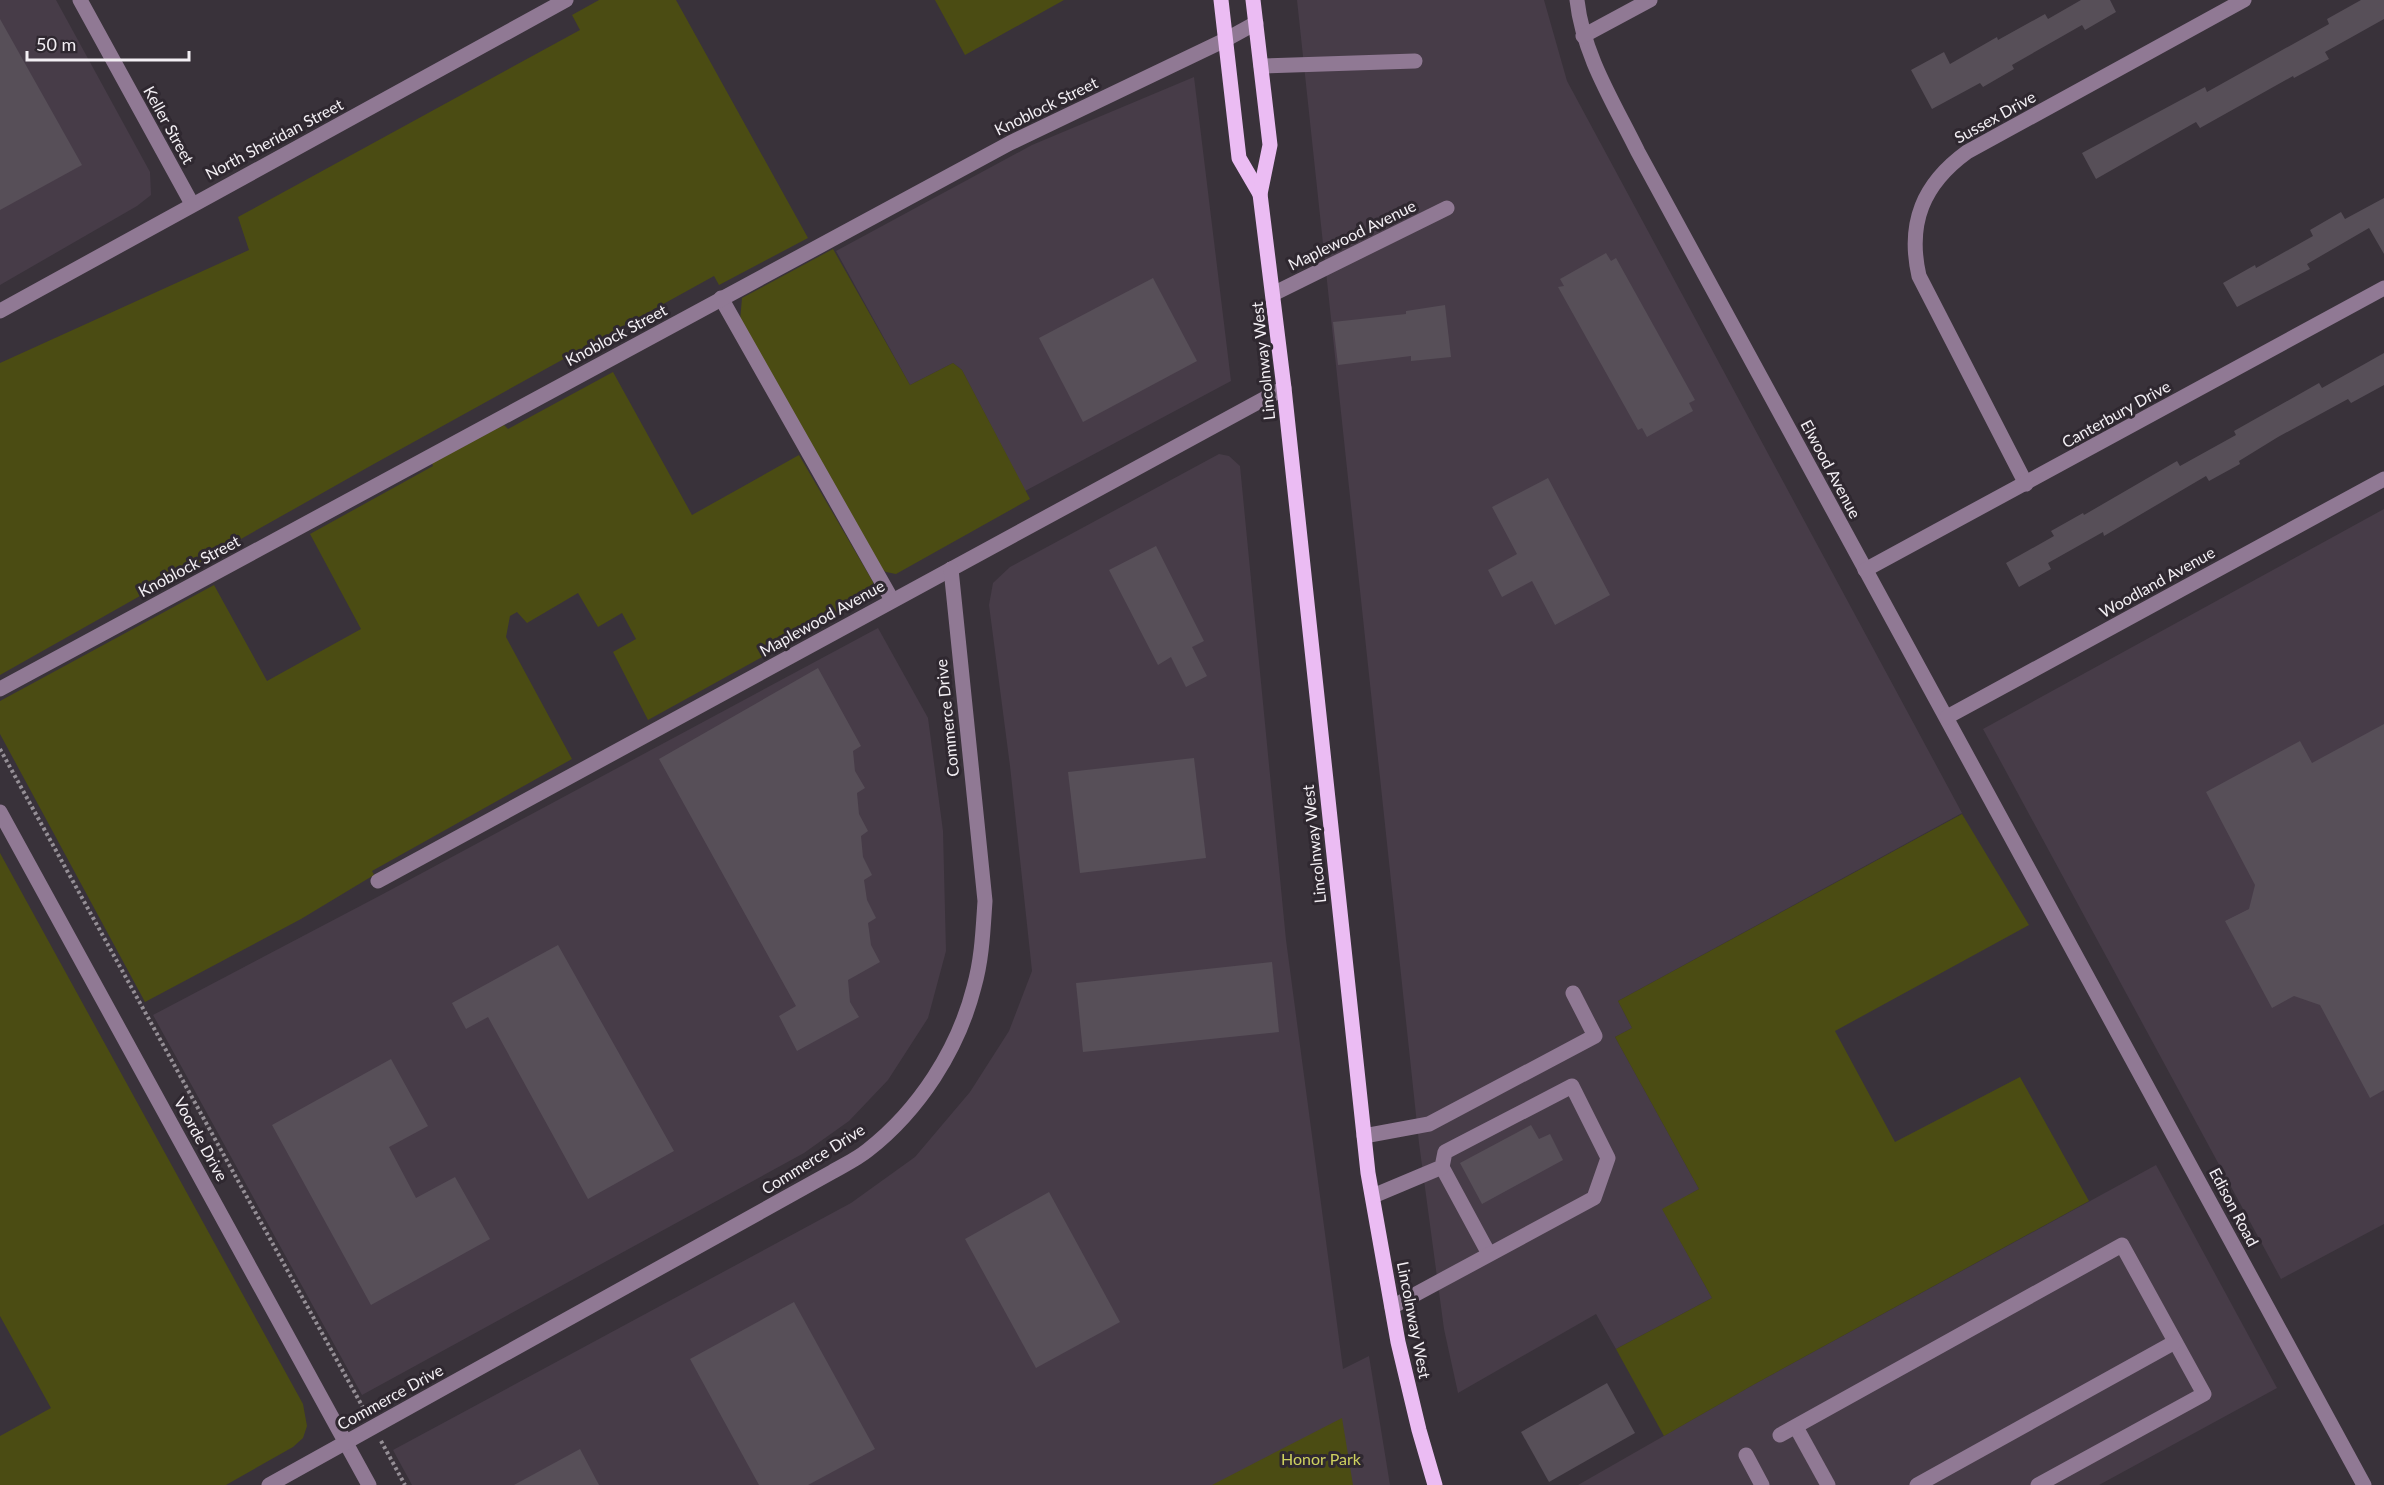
<svg xmlns="http://www.w3.org/2000/svg" width="2384" height="1485" font-family="Lato,sans-serif">
	<style>
		.built { fill: #473c48 }
		.green { fill: #4b4c13 }
		.building { fill: #574f58 }
		.lines { fill: none; stroke-linecap: round; stroke-linejoin: round }
		.path { stroke: #958f96; stroke-width: 4; stroke-dasharray: 3 3; stroke-linecap: butt }
		.minor { stroke: #907994; stroke-width: 15 }
		.major { stroke: #ebbcf3; stroke-width: 15 }
		.labels { text-anchor: middle; stroke-width: 6; stroke-linejoin: round; paint-order: stroke }
		.street-label { font-size: 16px; fill: #f3eff4; stroke: #2f2830 }
		.park-label { font-size: 16px; fill: #ced15f; stroke: #2f2830 }
	</style>
	<rect width="100%" height="100%" fill="#39323a"/>
	<!-- built -->
	<g class="built">
		<polygon points="0,0 56,0 150,172 151,195 137,206 0,285"/>
		<polygon points="1297,0 1544,0 1567,81 1962,813 1618,1001 1632,1028 1615,1037 1699,1189 1663,1210 1712,1298 1616,1349 1596,1314 1458,1393 1444,1329 1419,1143"/>
		<polygon points="1194,77 1231,381 1025,491 962,370 953,363 910,385 836,251 1032,145"/>
		<polygon points="1219,454 1229,456 1240,466 1286,940 1343,1369 1369,1356 1390,1485 412,1485 393,1450 851,1203 915,1157 970,1092 1009,1031 1032,971 1010,766 989,605 993,583 1010,567"/>
		<polygon points="2384,509 2384,1224 2281,1279 1983,729"/>
		<polygon points="878,628 928,718 943,831 946,951 928,1018 888,1080 849,1121 804,1153 362,1395 153,1015 383,894"/>
		<polygon points="2156,1165 2277,1388 2099,1485 1578,1485 1753,1385"/>
	</g>
	<!-- green -->
	<g class="green">
		<polygon points="599,0 676,0 808,238 719,285 714,276 372,465 0,675 0,363 249,250 238,217 580,30 572,15"/>
		<polygon points="935,0 1064,0 965,55"/>
		<polygon points="833,249 910,385 953,363 962,370 1030,499 896,574 886,572 876,564 740,321 742,298"/>
		<polygon points="613,372 692,515 799,455 873,582 872,594 864,601 648,720 613,652 636,639 622,613 598,627 578,593 527,623 517,612 510,616 506,637 572,759 372,871 374,875 301,919 145,1002 0,734 0,701 214,585 267,681 361,629 310,534 433,466 432,463 504,425 508,429"/>
		<polygon points="1962,814 2029,925 1835,1031 1895,1142 2020,1077 2089,1201 1753,1385 1664,1436 1616,1349 1712,1298 1662,1209 1699,1189 1615,1037 1632,1028 1618,1001"/>
		<polygon points="0,853 303,1404 307,1426 303,1438 293,1447 226,1485 0,1485 0,1436 51,1408 0,1316"/>
		<polygon points="1342,1418 1353,1485 1212,1485"/>
	</g>
	<!-- building -->
	<g class="building">
		<polygon points="2081,0 2110,0 2116,12 2085,30 2082,25 2012,65 2014,69 1983,87 1980,83 1932,109 1911,70 1944,52 1950,64 1997,37 1998,40 2045,14 2048,19"/>
		<polygon points="2361,0 2384,0 2384,19 2325,52 2329,59 2294,78 2293,76 2200,128 2196,122 2096,179 2082,153 2205,87 2207,92 2329,24 2327,19"/>
		<polygon points="0,19 82,165 0,210"/>
		<polygon points="2384,198 2384,254 2369,228 2307,264 2310,269 2237,307 2223,283 2255,265 2256,268 2313,236 2310,230 2341,212 2345,219"/>
		<polygon points="1606,253 1611,261 1616,258 1695,400 1689,403 1693,411 1647,437 1642,428 1638,430 1558,287 1564,286 1560,279"/>
		<polygon points="1153,278 1197,361 1083,422 1039,338"/>
		<polygon points="1445,305 1451,357 1411,361 1411,356 1338,365 1333,322 1406,314 1406,311"/>
		<polygon points="2384,353 2384,385 2351,403 2348,399 2278,437 2239,461 2240,464 2209,481 2206,476 2104,536 2103,532 2048,563 2051,569 2019,587 2006,563 2054,536 2051,531 2083,513 2084,515 2177,461 2180,466 2236,435 2234,431 2319,383 2322,388"/>
		<polygon points="1548,478 1610,595 1555,625 1532,581 1502,597 1488,570 1517,554 1492,507"/>
		<polygon points="1156,546 1204,641 1192,647 1207,676 1186,687 1171,657 1158,665 1109,570"/>
		<polygon points="818,668 861,746 853,751 855,771 865,788 857,793 859,814 868,831 861,836 863,857 872,875 864,880 867,900 876,918 868,923 871,945 880,962 848,980 850,1002 859,1017 797,1051 779,1016 796,1006 659,759"/>
		<polygon points="2384,724 2384,1090 2370,1098 2320,1005 2294,996 2272,1008 2225,921 2249,909 2255,885 2206,792 2300,741 2312,763"/>
		<polygon points="1194,758 1206,858 1080,873 1068,772"/>
		<polygon points="558,945 674,1151 588,1199 488,1017 466,1029 452,1003"/>
		<polygon points="1272,962 1279,1032 1083,1052 1076,983"/>
		<polygon points="391,1059 428,1126 389,1147 416,1198 455,1177 490,1239 371,1305 272,1125"/>
		<polygon points="1531,1125 1539,1139 1550,1134 1563,1160 1482,1204 1460,1163"/>
		<polygon points="1049,1192 1120,1322 1036,1368 965,1239"/>
		<polygon points="794,1302 875,1449 808,1485 759,1485 690,1359"/>
		<polygon points="1607,1383 1635,1433 1549,1482 1521,1432"/>
		<polygon points="580,1449 599,1485 514,1485"/>
	</g>
	<g class="lines">
		<!-- path -->
		<g class="path">
			<polyline points="0,749 366,1413"/>
			<polyline points="381,1441 405,1485"/>
		</g>
		<!-- minor -->
		<g class="minor">
			<polyline points="80,0 192,204"/>
			<path d="M1577,0C1583,55 1614,103 1638,152L2364,1485"/>
			<polyline points="1583,36 1650,0"/>
			<polyline points="1261,66 1415,61"/>
			<polyline points="1273,294 1447,208"/>
			<polyline points="721,298 892,600"/>
			<polyline points="0,311 566,0"/>
			<path d="M2026,484L1919,276C1907,223 1923,184 1967,152L2244,0"/>
			<polyline points="1865,570 2384,288"/>
			<polyline points="0,689 1010,143 1225,40 1256,23"/>
			<polyline points="1947,717 2384,479"/>
			<polyline points="0,812 369,1485"/>
			<polyline points="378,881 1284,388"/>
			<polyline points="1364,1136 1429,1124 1595,1036 1573,993"/>
			<polyline points="1442,1167 1489,1254"/>
			<polyline points="1373,1196 1442,1167 1445,1152 1572,1086 1608,1158 1594,1198 1392,1307"/>
			<polyline points="1796,1427 1828,1485"/>
			<polyline points="1780,1435 2122,1245 2204,1394 2038,1485"/>
			<polyline points="1746,1455 1762,1485"/>
			<path d="M269,1485L832,1172C844,1165 857,1159 868,1150C919,1110 958,1050 974,987C982,959 983,930 985,901L951,569"/>
			<polyline points="1917,1485 2175,1342"/>
		</g>
		<!-- major -->
		<g class="major">
			<polyline points="1221,0 1239,158 1260,194"/>
			<polyline points="1253,0 1270,145 1260,194 1284,388 1368,1173 1398,1342 1419,1430 1435,1485"/>
		</g>
	</g>
	<g class="labels">
		<!-- street labels -->
		<g class="street-label">
			<text transform="translate(1046 106) rotate(-26)" y="6">Knoblock Street</text>
			<text transform="translate(1995 117) rotate(-29)" y="6">Sussex Drive</text>
			<text transform="translate(169 125) rotate(61)" y="6">Keller Street</text>
			<text transform="translate(274 139) rotate(-28)" y="6">North Sheridan Street</text>
			<text transform="translate(1352 235) rotate(-26)" y="6">Maplewood Avenue</text>
			<text transform="translate(616 335) rotate(-28)" y="6">Knoblock Street</text>
			<text transform="translate(1263 361) rotate(-96)" y="6">Lincolnway West</text>
			<text transform="translate(2116 414) rotate(-29)" y="6">Canterbury Drive</text>
			<text transform="translate(1831 469) rotate(62)" y="6">Elwood Avenue</text>
			<text transform="translate(189 566) rotate(-28)" y="6">Knoblock Street</text>
			<text transform="translate(2157 582) rotate(-29)" y="6">Woodland Avenue</text>
			<text transform="translate(822 618) rotate(-29)" y="6">Maplewood Avenue</text>
			<text transform="translate(947 718) rotate(-96)" y="6">Commerce Drive</text>
			<text transform="translate(1314 844) rotate(-96)" y="6">Lincolnway West</text>
			<text transform="translate(201 1139) rotate(61)" y="6">Voorde Drive</text>
			<text transform="translate(813 1159) rotate(-32)" y="6">Commerce Drive</text>
			<text transform="translate(2234 1207) rotate(62)" y="6">Edison Road</text>
			<text transform="translate(1414 1320) rotate(79)" y="6">Lincolnway West</text>
			<text transform="translate(390 1397) rotate(-29)" y="6">Commerce Drive</text>
		</g>
		<!-- park labels -->
		<g class="park-label">
			<text x="1321" y="1465">Honor Park</text>
		</g>
	</g>
	<!-- scale -->
	<path d="M27 51v9h162v-9" fill="none" stroke="#f3eff4" stroke-width="3"/>
	<text x="36" y="51" font-size="18" fill="#f3eff4" stroke="#2f2830" stroke-width="4.5" paint-order="stroke">50 m</text>
</svg>
